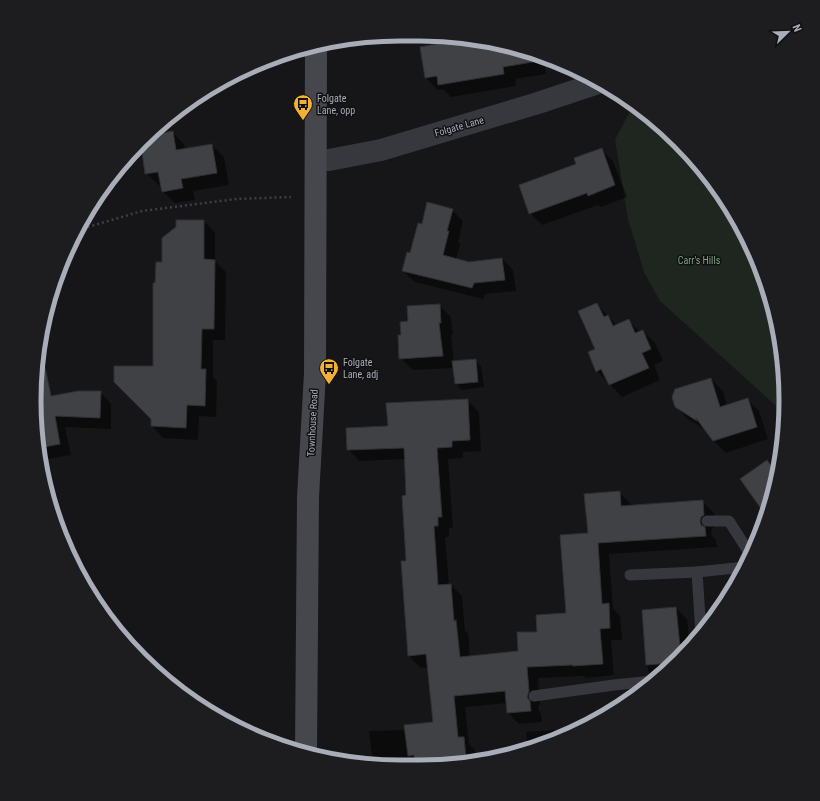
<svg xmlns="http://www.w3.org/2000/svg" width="820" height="801" font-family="'Roboto Condensed',sans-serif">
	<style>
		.green { fill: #1e261f }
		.shadow { fill: #0007 }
		.building { fill: #404145; stroke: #303034 }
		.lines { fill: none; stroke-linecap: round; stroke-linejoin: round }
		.path { stroke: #3d3f44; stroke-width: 2.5; stroke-dasharray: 2 3; stroke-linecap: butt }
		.lane { stroke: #37383d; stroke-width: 11 }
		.street { stroke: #37383d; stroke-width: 22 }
		.secondary { stroke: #45474d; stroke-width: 22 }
		.labels { text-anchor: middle; stroke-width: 3; stroke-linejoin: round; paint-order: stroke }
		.poi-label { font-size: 10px; fill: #a8adb8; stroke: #111113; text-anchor: start }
		.street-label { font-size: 10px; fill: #a8adb8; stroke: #111113 }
		.park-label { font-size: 10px; fill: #7fa381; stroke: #111113 }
		.rim { fill: none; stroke: #a8adb8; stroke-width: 5 }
	</style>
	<rect width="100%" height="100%" fill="#161618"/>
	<!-- green -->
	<polygon class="green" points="635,106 661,125 710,178 748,239 774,306 785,377 784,413 660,301 644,272 628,219 615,140 630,111"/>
	<!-- shadow -->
	<g class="shadow">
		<polygon points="441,36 468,37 538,54 543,56 546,74 515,79 516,86 451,97 443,89 438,90 426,78 437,45 436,37"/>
		<polygon points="172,132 184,144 185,149 212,145 224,157 229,185 193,191 195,200 175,203 162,191 161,185 159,185 146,173 155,142"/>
		<polygon points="601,149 613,161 627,197 601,207 598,205 542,225 530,213 577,165"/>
		<polygon points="452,210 463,221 458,242 460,244 456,259 468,263 502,259 513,270 516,291 485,294 483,299 415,282 403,271 423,225"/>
		<polygon points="204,221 215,233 215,261 226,272 225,340 213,340 213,377 217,382 216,417 199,416 198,440 163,438 152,426 154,367 156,284 163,263"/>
		<polygon points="597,304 617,326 629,321 640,332 643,331 655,343 663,361 654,365 660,380 622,397 597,371"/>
		<polygon points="439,305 451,317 453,335 451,335 454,362 475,360 481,366 484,387 462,390 456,384 454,368 413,370 400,358 402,336 410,322"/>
		<polygon points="711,379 723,391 727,406 747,399 759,411 768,439 726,453 713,440 707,431 688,419 675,406"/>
		<polygon points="78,392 100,392 111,404 111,429 65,427 71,455 41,460 35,424 36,400"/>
		<polygon points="467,400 479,412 481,451 463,452 463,458 448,459 453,528 449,528 449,537 445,537 449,585 451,585 462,596 465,631 468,633 470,657 519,652 538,633 567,614 589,533 619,492 631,504 631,506 702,501 714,513 715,527 712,529 711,534 712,536 716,540 717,547 609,554 613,608 620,616 622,640 611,640 614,675 586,678 584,676 538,678 540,703 538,709 541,714 542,722 519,724 508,713 507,703 465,707 469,744 475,750 476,761 443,766 373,764 369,731 406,730 434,723 428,667 421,668 409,656 402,562 408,562 407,496 405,459 359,461 348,449 389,427"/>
		<polygon points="767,461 777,472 767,516"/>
		<polygon points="676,608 687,619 690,647 655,680 649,674 647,665"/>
		<polygon points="584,728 581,729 528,750 526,732"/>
	</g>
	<!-- building -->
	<g class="building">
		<polygon points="435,36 468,37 538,54 550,59 503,67 504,74 438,85 437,76 425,78 420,47 436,44"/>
		<polygon points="173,131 176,150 212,144 217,173 181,179 183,188 162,192 158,172 145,174 141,144 154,142 152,135"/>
		<polygon points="602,148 615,185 588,196 587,193 529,214 519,185 576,164 574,158"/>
		<polygon points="427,202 453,209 447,231 449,231 443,255 469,262 502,258 505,280 474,283 472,288 402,271 407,252 410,253 418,223 422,224"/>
		<polygon points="176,220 204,220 204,259 215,260 214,329 202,329 201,369 206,369 205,406 187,405 186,428 151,426 151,419 114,382 114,366 153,366 153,283 155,283 156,262 162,262 162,238 176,227"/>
		<polygon points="597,303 604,317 608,315 613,326 629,319 635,333 643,330 651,349 642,353 649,368 609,385 601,369 596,372 588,352 595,349 578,311"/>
		<polygon points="440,304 441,323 439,323 443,356 399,359 398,335 401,335 400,322 408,321 407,306"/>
		<polygon points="476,359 478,382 455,384 452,361"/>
		<polygon points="37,367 45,367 51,396 78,391 101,391 100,418 55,416 60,444 39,448 35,424"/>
		<polygon points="711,378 720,407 748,398 757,427 713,441 696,418 697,421 675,407 672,397 675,389"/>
		<polygon points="468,399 470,440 452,441 452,447 437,448 442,517 438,517 438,526 434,526 438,585 451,584 454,621 456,620 460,657 518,651 517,632 537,632 536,615 566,613 560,535 588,533 584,494 620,491 621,506 703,500 704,515 701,517 700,521 701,525 705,527 706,536 598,543 602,604 609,603 610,628 600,629 603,664 573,666 573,665 527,667 529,691 527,697 530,701 531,711 507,713 505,691 454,696 458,737 464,737 466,759 415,763 414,755 408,756 404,725 433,722 426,654 408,656 401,561 406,561 402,496 406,495 404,448 347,450 346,428 388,426 386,403"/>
		<polygon points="767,460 777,474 767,517 740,479"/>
		<polygon points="676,607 681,656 673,663 646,665 642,610"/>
	</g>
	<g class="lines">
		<!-- path -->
		<polyline class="path" points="78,230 142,211 236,199 291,197"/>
		<!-- lane -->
		<g class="lane">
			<polyline points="707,521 729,521 750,554"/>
			<polyline points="697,572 745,567"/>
			<polyline points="630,575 697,572 701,634"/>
			<polyline points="534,696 614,685 653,681"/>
		</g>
		<!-- street -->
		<polyline class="street" points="316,160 329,160 381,150 538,103 601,82"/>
		<!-- secondary -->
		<polyline class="secondary" points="306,753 308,497 315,373 316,45"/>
	</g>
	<!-- icons -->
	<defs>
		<symbol id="bus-pin" viewBox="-11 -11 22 30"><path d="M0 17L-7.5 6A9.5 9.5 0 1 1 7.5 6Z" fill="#f2b134" stroke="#111113"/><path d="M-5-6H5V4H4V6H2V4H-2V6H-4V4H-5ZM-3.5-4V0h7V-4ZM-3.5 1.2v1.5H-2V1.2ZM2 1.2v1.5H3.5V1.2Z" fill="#111"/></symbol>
	</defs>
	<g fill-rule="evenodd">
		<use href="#bus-pin" x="292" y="93" width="22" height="30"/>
		<use href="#bus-pin" x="318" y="357" width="22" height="30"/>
	</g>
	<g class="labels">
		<!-- poi labels -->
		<g class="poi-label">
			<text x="317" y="102">Folgate<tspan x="317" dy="12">Lane, opp</tspan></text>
			<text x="343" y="366">Folgate<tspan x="343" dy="12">Lane, adj</tspan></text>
		</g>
		<!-- street labels -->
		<g class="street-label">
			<text transform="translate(459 126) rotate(-16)" y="4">Folgate Lane</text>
			<text transform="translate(312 423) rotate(-87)" y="4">Townhouse Road</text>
		</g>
		<!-- park labels -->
		<g class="park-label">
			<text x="699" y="264">Carr's Hills</text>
		</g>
	</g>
	<!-- crop -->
	<path d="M0 0H820V801H0ZM400 41H420A359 359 0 0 1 779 400V401A359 359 0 0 1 420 760H400A359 359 0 0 1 41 401V400A359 359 0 0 1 400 41Z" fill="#1d1d20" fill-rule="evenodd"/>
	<path class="rim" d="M400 41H420A359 359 0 0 1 779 400V401A359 359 0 0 1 420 760H400A359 359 0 0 1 41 401V400A359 359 0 0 1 400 41Z"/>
	<!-- north arrow -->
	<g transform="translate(788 32) rotate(67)" stroke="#111113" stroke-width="3" paint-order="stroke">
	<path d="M0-3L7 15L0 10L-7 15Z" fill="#a8adb8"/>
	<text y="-6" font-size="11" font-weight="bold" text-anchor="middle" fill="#a8adb8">N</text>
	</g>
</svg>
